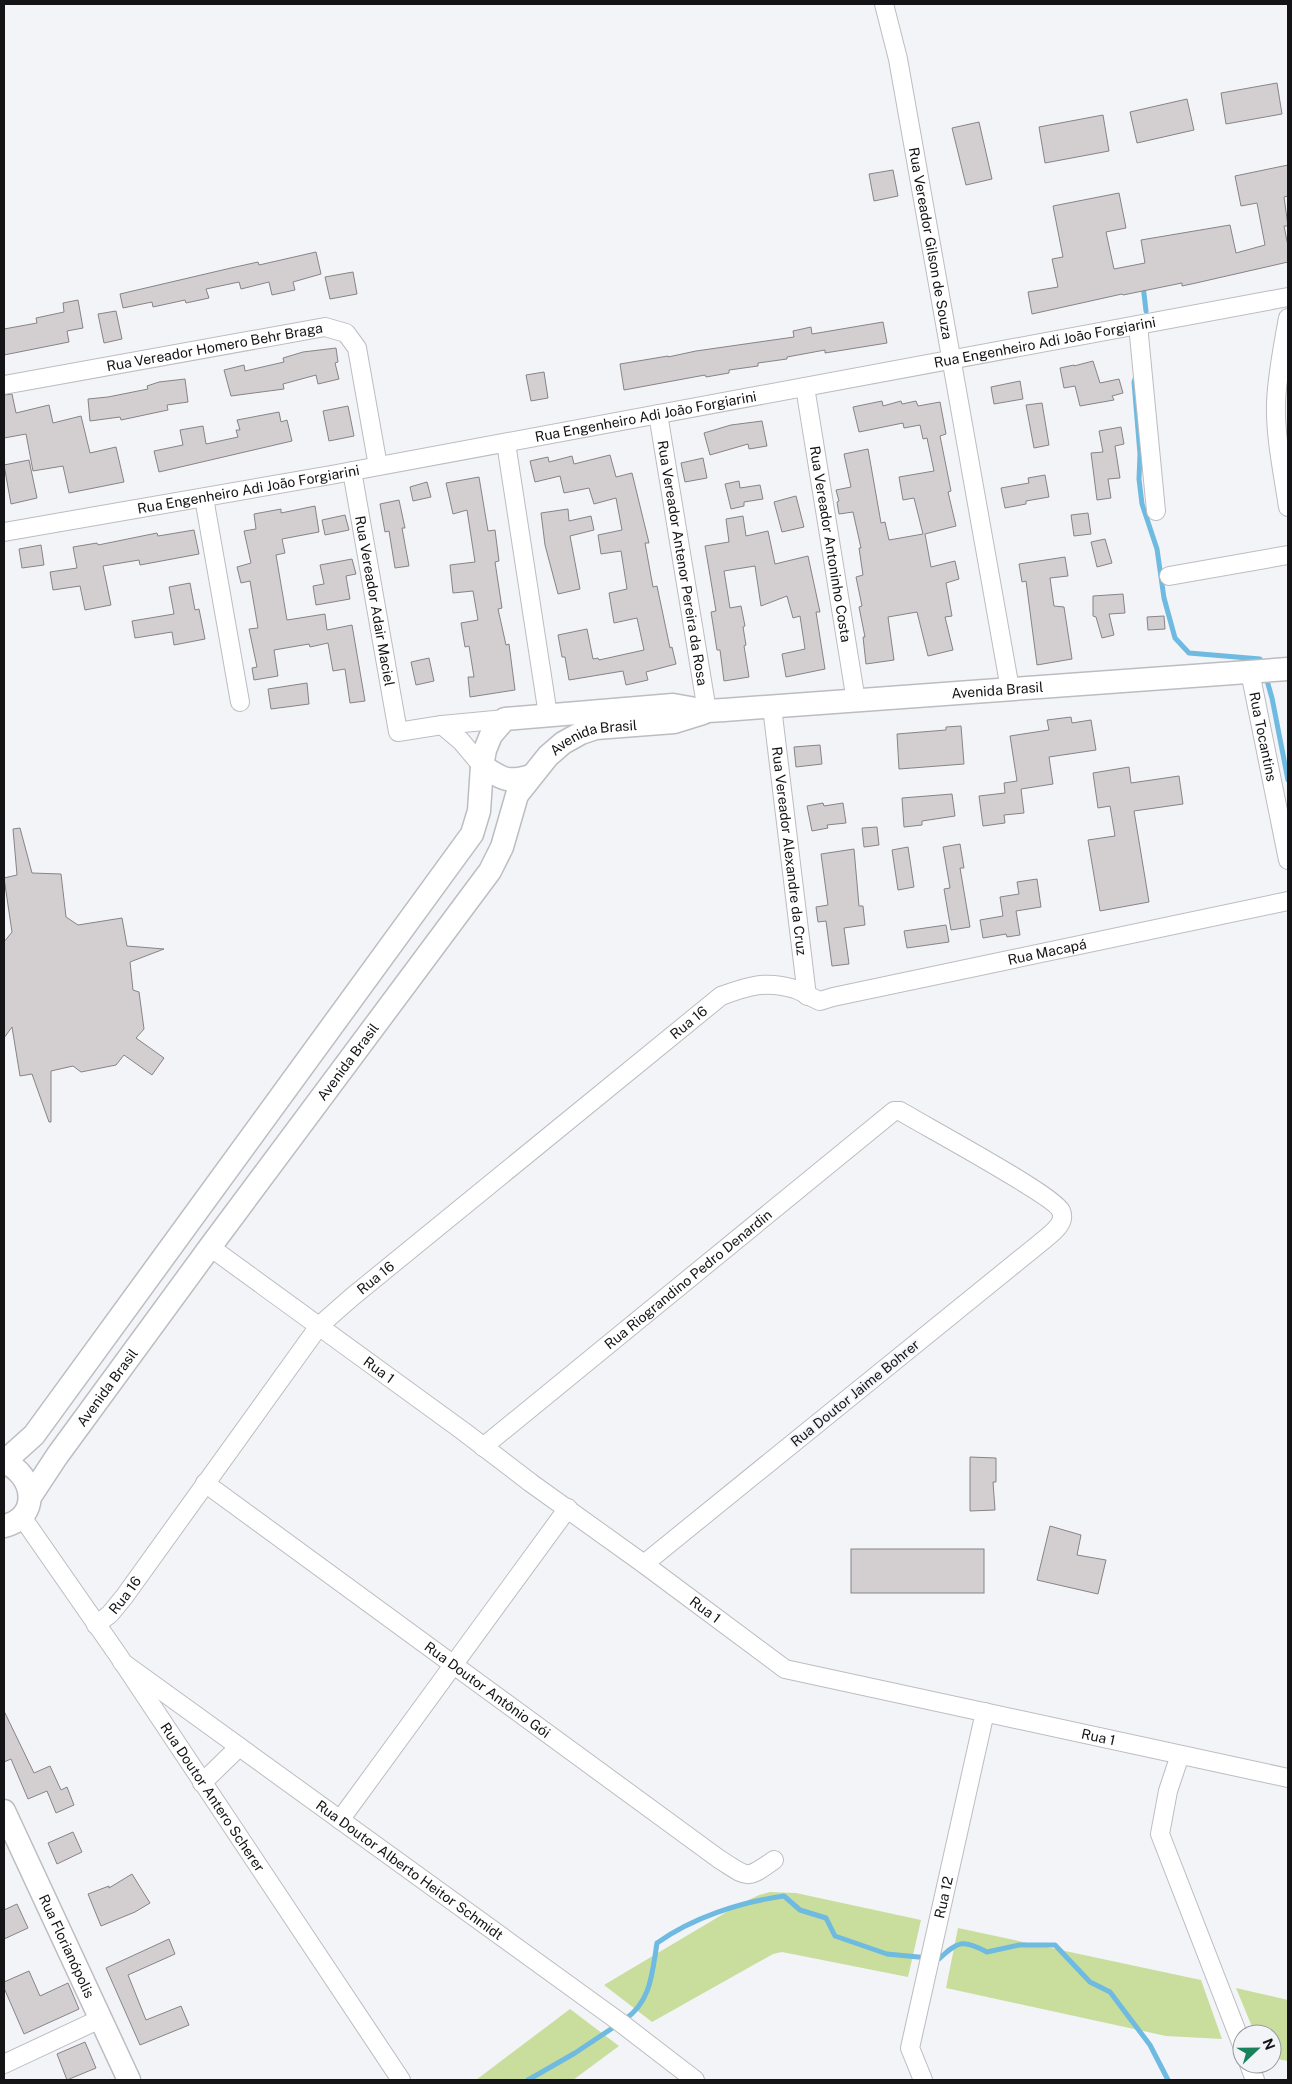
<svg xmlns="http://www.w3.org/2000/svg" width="1292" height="2084" font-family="'Public Sans',sans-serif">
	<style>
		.green { fill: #c9de9c }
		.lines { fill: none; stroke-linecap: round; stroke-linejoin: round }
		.stream { stroke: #6ebae0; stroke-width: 5 }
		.building { fill: #d3ced0; stroke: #888486 }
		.minor-casing { stroke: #bcbdc1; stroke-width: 20 }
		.tertiary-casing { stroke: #bcbdc1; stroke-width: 25 }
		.minor { stroke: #fff; stroke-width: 18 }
		.tertiary { stroke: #fff; stroke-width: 22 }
		.labels { text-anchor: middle; stroke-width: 4; stroke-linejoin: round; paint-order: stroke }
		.street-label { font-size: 14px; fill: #141416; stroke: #f2f4f8 }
	</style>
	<rect width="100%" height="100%" fill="#f2f4f8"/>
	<!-- green -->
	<g class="green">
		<polygon points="770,1892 796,1893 921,1920 908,1977 782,1952 773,1954 652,2022 604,1985 740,1904 759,1895"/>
		<polygon points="958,1928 1201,1980 1222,2039 1166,2036 946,1988"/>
		<polygon points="1236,1988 1288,2000 1288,2061 1272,2058 1272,2034 1255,2034"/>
		<polygon points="570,2009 619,2046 573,2080 476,2080"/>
	</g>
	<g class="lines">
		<!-- stream -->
		<g class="stream">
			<polyline points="1143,285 1146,311"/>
			<polyline points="1136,376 1134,382 1140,454 1139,479 1142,504 1157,549 1164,598 1175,638 1189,653 1260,659 1263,666"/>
			<polyline points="1266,677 1272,698 1288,780"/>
			<path d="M624,2020C651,2002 652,1974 657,1943C692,1918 740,1902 784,1896L800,1910L826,1918L835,1936L887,1954L939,1959C958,1941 963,1939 987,1952L1019,1945H1055L1090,1982L1110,1992L1150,2045L1168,2080"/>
			<polyline points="528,2080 575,2053 617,2025"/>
		</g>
	</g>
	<!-- building -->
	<g class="building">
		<polygon points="1277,83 1282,114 1226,124 1221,93"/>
		<polygon points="1187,99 1194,130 1137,143 1130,112"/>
		<polygon points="1103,115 1109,151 1045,163 1039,127"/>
		<polygon points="979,122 992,179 966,185 952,128"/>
		<polygon points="1288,165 1288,196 1284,197 1288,226 1284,226 1288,246 1288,262 1196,283 1182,286 1182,283 1123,295 1122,294 1032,314 1028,292 1058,287 1052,259 1063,257 1053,206 1119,193 1126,228 1106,232 1114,269 1145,263 1141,240 1230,225 1236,253 1265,245 1257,203 1241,206 1235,176"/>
		<polygon points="893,170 898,196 874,201 869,174"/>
		<polygon points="316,252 321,274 293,282 295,290 272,295 269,282 241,289 239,282 206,289 209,298 186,303 185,300 153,307 152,302 123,308 120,294 231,268 258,262 259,265"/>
		<polygon points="353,272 357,294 330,299 325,277"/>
		<polygon points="78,300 83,328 67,331 69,342 4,355 4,329 37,323 36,318 64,312 63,303"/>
		<polygon points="116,311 122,339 104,343 98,314"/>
		<polygon points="883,322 887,343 825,353 825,350 787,357 787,359 758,363 758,366 729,370 729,373 706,377 705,375 624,390 620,364 668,356 668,357 696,351 794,337 793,331 811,327 812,334"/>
		<polygon points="336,348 338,362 335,363 339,379 318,384 316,375 283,384 284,389 231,396 224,370 244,365 245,371 284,362 283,358 303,352"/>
		<polygon points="1093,361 1100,383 1119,379 1123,393 1112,396 1114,400 1080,406 1075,386 1064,388 1060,368 1074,365 1074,366"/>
		<polygon points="544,372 548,398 531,401 526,375"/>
		<polygon points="185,379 188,402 167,405 168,410 121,420 120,417 90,421 88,399 108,397 148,389 147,386 159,382"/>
		<polygon points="1020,381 1023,399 994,404 991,387"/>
		<polygon points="12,394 16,413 49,405 53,423 81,416 90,453 116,447 124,482 69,493 63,466 33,471 26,434 4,438 4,395"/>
		<polygon points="882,401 883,406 901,401 902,404 916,401 918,406 940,402 946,434 940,436 951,491 948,492 956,526 925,534 931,567 955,561 959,579 946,583 952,616 945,617 953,650 928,656 917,612 888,617 894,660 866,664 863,637 865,637 859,607 862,606 856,577 863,575 859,548 861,548 853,512 839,514 837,502 839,501 836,490 851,487 844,454 868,449 881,523 885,522 889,540 923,534 914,498 903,500 899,477 934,471 927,438 923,439 920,425 904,428 903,423 859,432 853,407"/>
		<polygon points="1042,403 1049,445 1034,448 1026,405"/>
		<polygon points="348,406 354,436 329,441 323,411"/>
		<polygon points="279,412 281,422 287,420 292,441 159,472 154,451 183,445 180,430 203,426 206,444 238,437 236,430 240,430 237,420"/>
		<polygon points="762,421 767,446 749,449 748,444 710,455 704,433 731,425"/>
		<polygon points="1121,427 1124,444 1115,446 1120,478 1108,479 1111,498 1097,500 1091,453 1103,452 1099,431"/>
		<polygon points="610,455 616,477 632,473 649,543 645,543 653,587 657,586 670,648 672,647 676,664 646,672 648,680 626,685 623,671 569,680 565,657 562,657 558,635 587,629 593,659 598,658 599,660 644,650 637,618 614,623 609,593 627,589 621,551 601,554 598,535 622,530 616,498 594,504 589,488 564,493 560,476 535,482 530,461 548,457 549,462 572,456 574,464"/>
		<polygon points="703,458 707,478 685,482 681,463"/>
		<polygon points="29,460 37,498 11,504 4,465"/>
		<polygon points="1045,475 1049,497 1026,501 1026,504 1005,508 1001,488 1029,483 1028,478"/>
		<polygon points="479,477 488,531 495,530 499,561 495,562 502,608 498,609 506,645 509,644 515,690 470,697 468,677 474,677 469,646 465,647 461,623 478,620 473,591 453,593 450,565 475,562 467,510 453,514 446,483"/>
		<polygon points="739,481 740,488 760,485 763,499 744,502 744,506 731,509 725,484"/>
		<polygon points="427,482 431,497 413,501 410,487"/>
		<polygon points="796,496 804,527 782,532 774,502"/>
		<polygon points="399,500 405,528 402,528 409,566 395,568 389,531 385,532 380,504"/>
		<polygon points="315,506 319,532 282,539 285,553 276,555 287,620 325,614 327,630 352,625 365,701 350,703 345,669 333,671 328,643 310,647 309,644 274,650 278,676 254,680 252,668 257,667 249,629 258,628 250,581 241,583 237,567 251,563 244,531 256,529 254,514 281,509 281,513"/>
		<polygon points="568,509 569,521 591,516 594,530 570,536 580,589 558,594 545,545 541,513"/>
		<polygon points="1088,513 1091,534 1074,536 1071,515"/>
		<polygon points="345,515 349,530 325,535 322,520"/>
		<polygon points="743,516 746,536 768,531 775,564 808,556 820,612 816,612 825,669 786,677 782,654 805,649 800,616 793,618 787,596 761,606 755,566 724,571 730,608 741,606 745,626 743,627 746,645 744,646 749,677 724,681 720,650 717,650 711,612 716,611 705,546 729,542 726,519"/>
		<polygon points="194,530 199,554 140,565 139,560 103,566 111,605 85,610 80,586 53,590 50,572 77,568 73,547 97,543 98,545 157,533 158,536"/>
		<polygon points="1105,539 1112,563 1097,567 1091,542"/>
		<polygon points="41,545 44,565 22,568 19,549"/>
		<polygon points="1065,557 1068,576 1050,578 1054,606 1064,607 1072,659 1037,665 1026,581 1022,582 1019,564"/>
		<polygon points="352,559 356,574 346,576 350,599 316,605 313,586 324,584 320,565"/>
		<polygon points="190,583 195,610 199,609 205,639 174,645 172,632 135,638 132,621 174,614 169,587"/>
		<polygon points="1123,594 1125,613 1109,614 1114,635 1102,638 1096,617 1093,616 1093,596"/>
		<polygon points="1164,616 1165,629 1148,630 1147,617"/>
		<polygon points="429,658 434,681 416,685 411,662"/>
		<polygon points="307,683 309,704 271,709 268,689"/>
		<polygon points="1071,717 1072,723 1091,720 1096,750 1049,757 1053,784 1021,789 1024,813 1004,815 1005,823 983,826 979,796 1005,793 1004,783 1017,781 1010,736 1049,730 1047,720"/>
		<polygon points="961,726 964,764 899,769 897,734 946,730 946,727"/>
		<polygon points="820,745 822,764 796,767 794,747"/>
		<polygon points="1129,767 1131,783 1179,776 1183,804 1134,811 1149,902 1100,911 1088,840 1115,836 1110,806 1098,808 1093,773"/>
		<polygon points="952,794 955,816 922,821 922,825 904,827 902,798"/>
		<polygon points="823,803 824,806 843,803 846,823 827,825 828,828 812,831 807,806"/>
		<polygon points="877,827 879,845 864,847 862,828"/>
		<polygon points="20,828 32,873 61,874 66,917 78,925 122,918 127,946 164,949 130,962 133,990 139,992 144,1029 136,1038 164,1058 152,1075 124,1055 116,1065 81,1072 73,1066 51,1071 51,1122 49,1122 32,1074 20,1076 12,1027 4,1038 4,942 12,932 4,878 17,875 13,829"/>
		<polygon points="960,844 964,868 960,868 970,927 951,930 944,889 950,888 943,847"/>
		<polygon points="908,847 914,887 898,890 892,850"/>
		<polygon points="854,849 859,906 863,906 865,925 844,928 849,964 832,966 826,921 818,922 816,907 828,905 821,854"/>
		<polygon points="1037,879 1041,907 1016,911 1020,935 1007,937 1006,934 983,938 980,920 1003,916 1000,897 1019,894 1017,882"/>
		<polygon points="946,925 949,942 907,948 904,931"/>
		<polygon points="970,1457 996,1458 996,1482 993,1482 995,1510 970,1511"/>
		<polygon points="1050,1526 1081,1535 1077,1555 1106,1560 1098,1594 1037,1580"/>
		<rect x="851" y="1549" width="133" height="44"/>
		<polygon points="4,1711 34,1773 50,1766 61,1790 67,1787 74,1805 56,1813 47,1791 28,1799 11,1759 4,1762"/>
		<polygon points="73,1832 82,1852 57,1864 48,1843"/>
		<polygon points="132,1874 150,1903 135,1912 101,1926 88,1894 109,1886 109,1888"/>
		<polygon points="17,1904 28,1928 4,1939 4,1910"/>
		<polygon points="169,1939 175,1954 128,1975 146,2020 181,2006 189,2025 140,2045 106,1968"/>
		<polygon points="29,1971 40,1996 68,1983 79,2009 24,2034 4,1988 4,1982"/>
		<polygon points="85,2042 96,2068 67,2080 57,2054"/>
	</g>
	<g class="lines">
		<defs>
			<g id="minor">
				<path id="s1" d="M884,4L898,59L1010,689"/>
				<path d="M1288,318C1283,346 1277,375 1276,403C1275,437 1283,473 1288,507"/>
				<polyline points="1138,325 1156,511"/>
				<path id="s2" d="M4,385L325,327L346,333L357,348L378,466"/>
				<path id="s3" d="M805,387L856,701"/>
				<path id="s4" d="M658,414L707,711"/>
				<polyline points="506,443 548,715"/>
				<path id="s5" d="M352,471L398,732L442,725L505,719"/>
				<polyline points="204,498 240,702"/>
				<path id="s6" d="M4,532L331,475L1288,297"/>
				<polyline points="1169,576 1288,555"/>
				<path id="s7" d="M1250,672L1288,860"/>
				<path id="s8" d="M772,707L807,996"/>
				<polyline points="442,725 461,741 482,766"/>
				<path id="s9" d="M210,1247L463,1431L531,1483L644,1564L785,1669L1288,1778"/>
				<path id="s10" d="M483,1447L894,1111H900C923,1125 1055,1196 1061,1211C1066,1223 1053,1232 1045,1239L644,1564"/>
				<path id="s11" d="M205,1483L719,1859C748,1877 745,1881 774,1860"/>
				<path id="s12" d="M22,1517L118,1655L401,2080"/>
				<path id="s13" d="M96,1625L110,1614L124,1597L319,1326L352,1297L721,996C748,986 766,980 795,989C803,992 812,998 820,1001L833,997L1288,901"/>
				<path id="s14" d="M122,1662L621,2023L695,2080"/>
				<polyline points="1180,1755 1168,1791 1160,1834 1242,2045"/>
				<polyline points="202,1783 239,1747"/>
				<polyline points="340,1820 568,1508"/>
				<polyline points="4,2064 100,2019"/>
				<polyline points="1249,2064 1255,2080"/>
				<path id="s15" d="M923,2080L910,2048L985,1712"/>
			</g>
			<g id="tertiary">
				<path d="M482,766C503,779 506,783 531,776"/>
				<path id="s16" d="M4,1462L34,1435L472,834L479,811L482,766L485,750L491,735L505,719L673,705L707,711L724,710L1288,669"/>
				<path d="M4,1462C35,1475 41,1517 4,1526"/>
				<path id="s17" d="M30,1497L57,1456L210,1247L490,871L502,847L517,795L548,756L563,743L581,733L596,728L674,722L703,713"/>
				<path id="s18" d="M4,1811L129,2080"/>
			</g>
		</defs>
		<!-- minor casing -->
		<use href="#minor" class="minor-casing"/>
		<!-- tertiary casing -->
		<use href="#tertiary" class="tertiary-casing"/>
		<!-- minor -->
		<use href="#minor" class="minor"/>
		<!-- tertiary -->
		<use href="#tertiary" class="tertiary"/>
	</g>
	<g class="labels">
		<!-- street labels -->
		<g class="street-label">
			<text dy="5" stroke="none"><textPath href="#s1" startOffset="244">Rua Vereador Gilson de Souza</textPath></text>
			<text dy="5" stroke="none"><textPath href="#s6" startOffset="1058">Rua Engenheiro Adi João Forgiarini</textPath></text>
			<text dy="5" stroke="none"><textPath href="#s2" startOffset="214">Rua Vereador Homero Behr Braga</textPath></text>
			<text dy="5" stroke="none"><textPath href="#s6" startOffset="652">Rua Engenheiro Adi João Forgiarini</textPath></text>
			<text dy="5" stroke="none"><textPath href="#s6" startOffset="248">Rua Engenheiro Adi João Forgiarini</textPath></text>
			<text dy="5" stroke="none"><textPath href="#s3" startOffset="159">Rua Vereador Antoninho Costa</textPath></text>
			<text dy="5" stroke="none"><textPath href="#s4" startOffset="151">Rua Vereador Antenor Pereira da Rosa</textPath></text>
			<text dy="5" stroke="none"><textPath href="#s5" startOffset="132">Rua Vereador Adair Maciel</textPath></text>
			<text dy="5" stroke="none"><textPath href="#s16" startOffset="1401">Avenida Brasil</textPath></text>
			<text dy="5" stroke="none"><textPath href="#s7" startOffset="66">Rua Tocantins</textPath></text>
			<text dy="5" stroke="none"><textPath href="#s17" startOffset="959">Avenida Brasil</textPath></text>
			<text dy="5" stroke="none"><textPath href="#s8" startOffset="145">Rua Vereador Alexandre da Cruz</textPath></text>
			<text dy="5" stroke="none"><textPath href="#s13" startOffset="1230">Rua Macapá</textPath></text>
			<text dy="5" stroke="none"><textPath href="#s13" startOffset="852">Rua 16</textPath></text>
			<text dy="5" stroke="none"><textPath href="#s17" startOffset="539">Avenida Brasil</textPath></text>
			<text dy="5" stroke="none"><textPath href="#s13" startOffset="448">Rua 16</textPath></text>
			<text dy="5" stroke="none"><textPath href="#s10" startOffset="265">Rua Riograndino Pedro Denardin</textPath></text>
			<text dy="5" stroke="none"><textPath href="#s9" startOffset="209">Rua 1</textPath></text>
			<text dy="5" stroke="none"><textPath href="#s17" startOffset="134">Avenida Brasil</textPath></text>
			<text transform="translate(855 1393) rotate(-39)" y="5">Rua Doutor Jaime Bohrer</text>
			<text dy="5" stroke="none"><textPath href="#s13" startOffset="42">Rua 16</textPath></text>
			<text dy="5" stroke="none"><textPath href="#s9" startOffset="614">Rua 1</textPath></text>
			<text dy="5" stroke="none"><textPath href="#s11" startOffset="350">Rua Doutor Antônio Gói</textPath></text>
			<text dy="5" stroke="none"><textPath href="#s9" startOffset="1034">Rua 1</textPath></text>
			<text dy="5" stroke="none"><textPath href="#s12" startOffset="339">Rua Doutor Antero Scherer</textPath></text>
			<text dy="5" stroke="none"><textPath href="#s14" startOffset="355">Rua Doutor Alberto Heitor Schmidt</textPath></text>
			<text dy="5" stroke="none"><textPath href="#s15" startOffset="189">Rua 12</textPath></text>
			<text dy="5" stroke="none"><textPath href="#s18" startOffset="149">Rua Florianópolis</textPath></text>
		</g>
	</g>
	<!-- border -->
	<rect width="1292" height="2084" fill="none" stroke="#141416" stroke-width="10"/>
	<!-- north arrow -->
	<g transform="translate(1257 2049) rotate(68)"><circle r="24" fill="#f2f4f8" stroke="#999a9e"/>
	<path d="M0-4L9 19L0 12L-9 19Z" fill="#19825d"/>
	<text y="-8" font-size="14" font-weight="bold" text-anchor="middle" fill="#141416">N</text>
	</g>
</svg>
